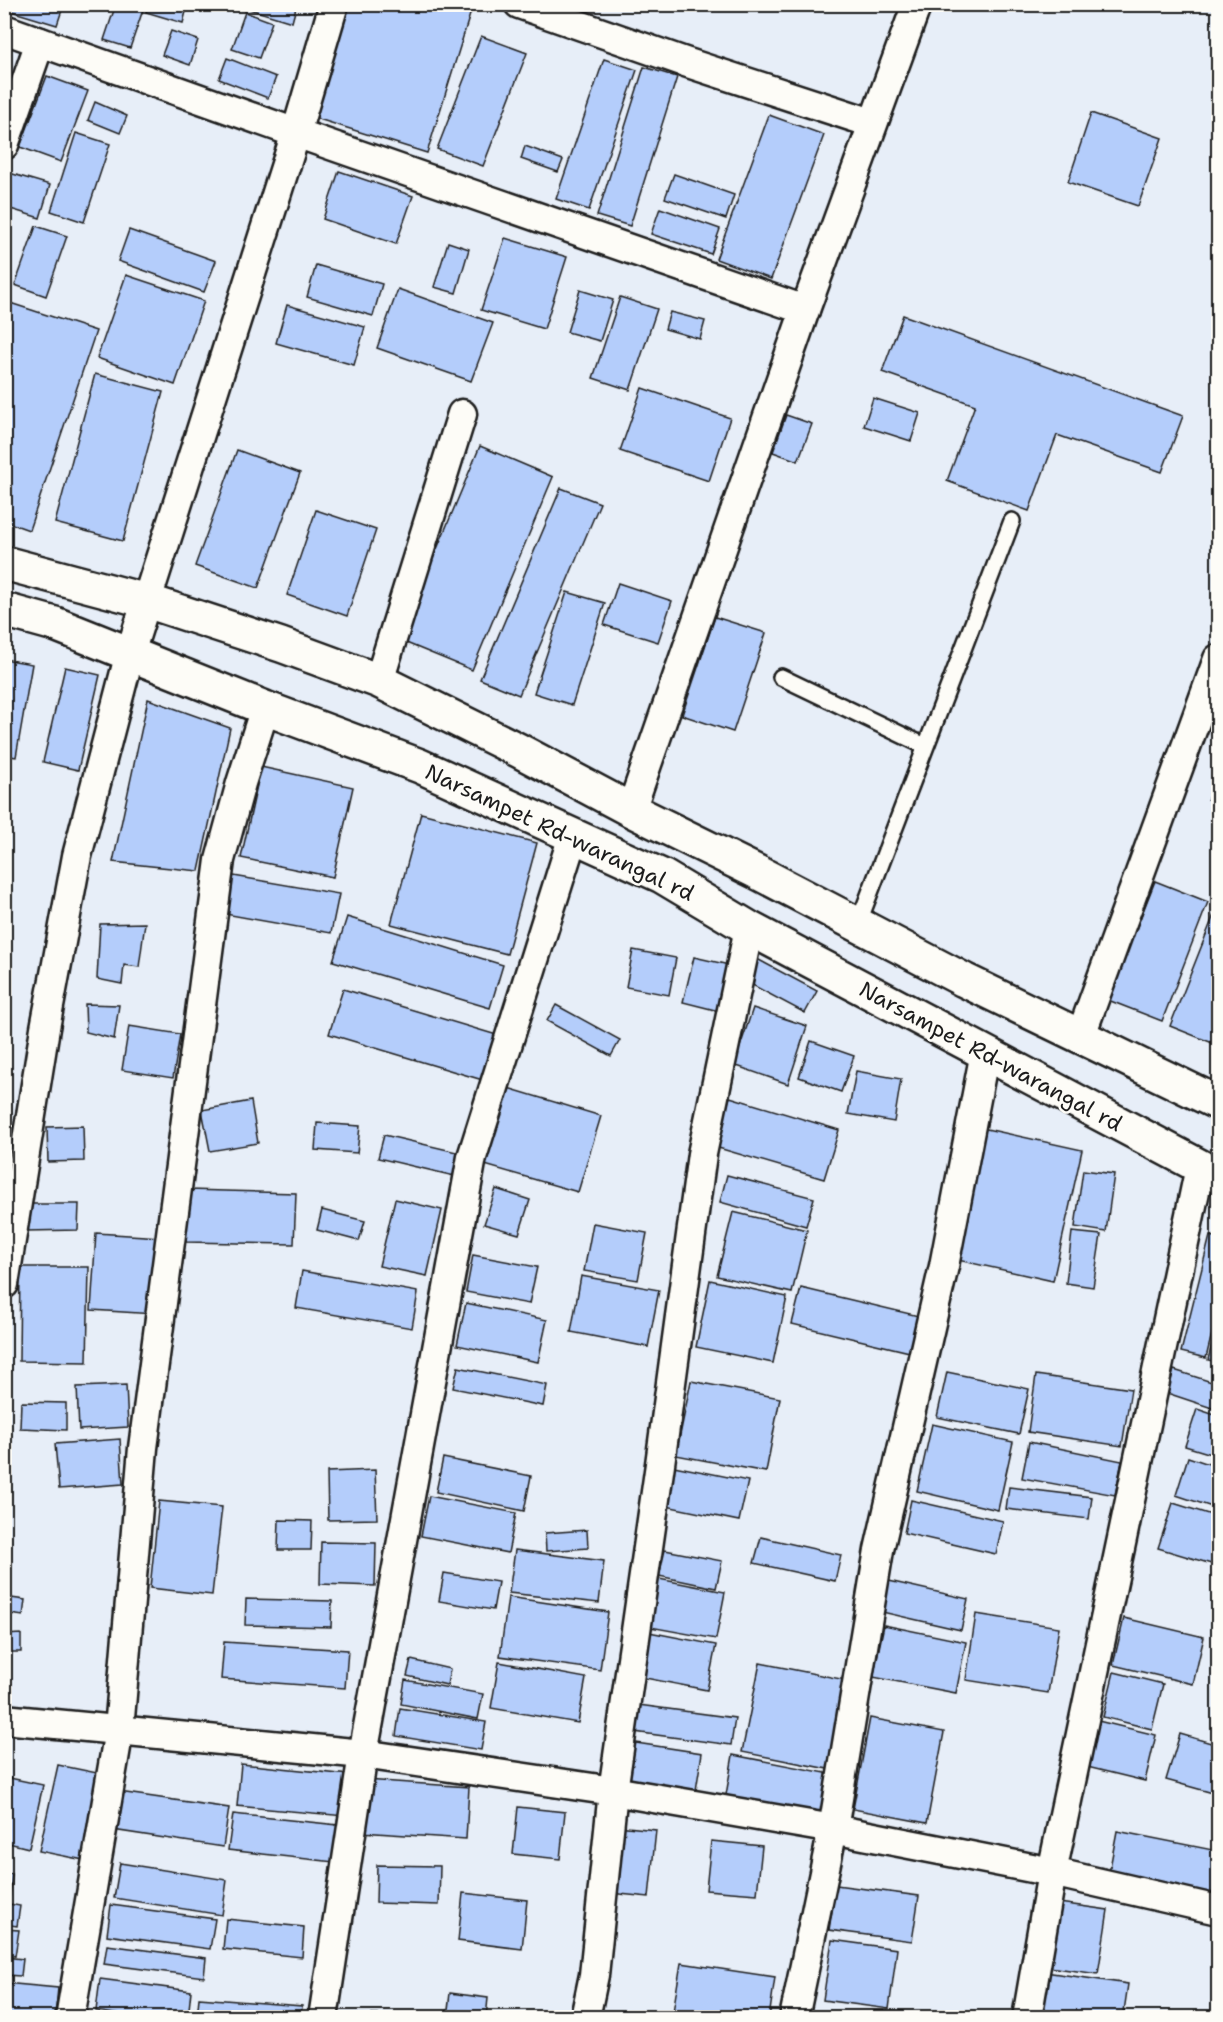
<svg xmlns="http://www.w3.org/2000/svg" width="1223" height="2022" font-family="'Shantell Sans',sans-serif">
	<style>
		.building { fill: #b4cdfb; stroke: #1c1c1c; stroke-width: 1.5 }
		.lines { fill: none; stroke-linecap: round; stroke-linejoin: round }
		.service-casing { stroke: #1c1c1c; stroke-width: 20 }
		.minor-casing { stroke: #1c1c1c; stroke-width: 33 }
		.secondary-casing { stroke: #1c1c1c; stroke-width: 38 }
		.service { stroke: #fdfcf7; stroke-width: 15 }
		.minor { stroke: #fdfcf7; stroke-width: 28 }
		.secondary { stroke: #fdfcf7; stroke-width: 33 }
		.labels { text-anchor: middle; stroke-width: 5; stroke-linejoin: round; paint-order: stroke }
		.street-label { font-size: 22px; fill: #1c1c1c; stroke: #fdfcf7 }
	</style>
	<rect width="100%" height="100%" fill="#e7eef8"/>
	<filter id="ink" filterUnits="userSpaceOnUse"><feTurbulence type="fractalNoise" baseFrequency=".0167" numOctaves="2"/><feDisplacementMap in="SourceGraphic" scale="12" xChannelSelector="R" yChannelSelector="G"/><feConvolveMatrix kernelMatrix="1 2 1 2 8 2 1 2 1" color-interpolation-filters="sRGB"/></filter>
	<g filter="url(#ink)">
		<!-- building -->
		<g class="building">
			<polygon points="4,4 64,4 57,25 4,9"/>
			<polygon points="116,4 145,4 130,48 104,40"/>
			<polygon points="148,4 176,4 187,8 183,23 146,12"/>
			<polygon points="233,4 297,4 292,22"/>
			<polygon points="347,4 460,4 472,8 427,153 312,117"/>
			<polygon points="245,12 272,22 259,58 232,49"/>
			<polygon points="171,31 198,40 190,65 162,55"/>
			<polygon points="481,36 527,53 483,166 437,149"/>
			<polygon points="227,58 276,77 268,98 219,79"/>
			<polygon points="604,59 637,70 589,210 556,199"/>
			<polygon points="644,67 677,77 630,226 597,216"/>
			<polygon points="47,76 88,91 61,162 20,147"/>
			<polygon points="95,102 127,116 120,133 88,120"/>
			<polygon points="1091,113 1162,138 1138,206 1068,182"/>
			<polygon points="769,115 824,135 771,279 716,259"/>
			<polygon points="76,133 110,144 84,222 51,211"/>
			<polygon points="525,146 563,160 558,172 521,159"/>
			<polygon points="339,171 413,196 396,244 323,219"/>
			<polygon points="6,172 50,185 40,218 4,207"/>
			<polygon points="674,174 734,195 726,219 665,198"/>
			<polygon points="660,208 720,229 711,254 651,234"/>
			<polygon points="36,226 67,236 46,296 15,285"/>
			<polygon points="129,230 216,261 204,292 118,261"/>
			<polygon points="505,238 567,257 544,329 481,310"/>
			<polygon points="448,242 469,249 456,293 434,287"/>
			<polygon points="316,265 382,284 373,316 307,297"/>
			<polygon points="126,275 204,301 175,385 97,358"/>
			<polygon points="398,289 493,323 471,381 377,348"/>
			<polygon points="580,290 613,300 600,341 567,332"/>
			<polygon points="620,297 657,309 630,390 593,378"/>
			<polygon points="4,301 96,331 29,530 4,521"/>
			<polygon points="287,305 365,327 354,365 276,343"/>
			<polygon points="670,312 705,321 700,339 665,329"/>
			<polygon points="903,315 1183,416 1162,472 1057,435 1029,511 947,481 975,405 882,372"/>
			<polygon points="95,374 163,392 123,541 55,523"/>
			<polygon points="642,388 730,418 709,481 620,451"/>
			<polygon points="873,398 920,413 911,441 864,426"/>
			<polygon points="786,415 812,424 798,461 773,452"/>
			<polygon points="480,446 553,477 472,670 399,640"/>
			<polygon points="237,450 300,473 258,588 195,566"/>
			<polygon points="561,488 600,503 519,695 480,679"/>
			<polygon points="316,510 376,530 347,616 287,595"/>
			<polygon points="618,583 672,601 658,642 604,625"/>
			<polygon points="567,592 605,603 572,705 534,693"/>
			<polygon points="715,617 766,633 733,732 682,715"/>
			<polygon points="4,659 32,664 16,757 4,755"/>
			<polygon points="65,667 100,675 78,770 43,762"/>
			<polygon points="148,699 230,728 199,871 113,862"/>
			<polygon points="1218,718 1218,737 1213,735"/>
			<polygon points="1218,766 1218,802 1208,799"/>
			<polygon points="261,767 353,787 333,877 241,858"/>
			<polygon points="421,813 537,843 507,954 391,924"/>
			<polygon points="222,874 339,894 331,933 214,912"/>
			<polygon points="1155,881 1208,902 1162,1021 1108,1000"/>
			<polygon points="1217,907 1218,1034 1215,1044 1170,1026"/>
			<polygon points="347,917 503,965 490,1008 333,961"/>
			<polygon points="145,923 139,967 124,965 122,984 97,979 100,924"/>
			<polygon points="633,950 676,958 669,995 626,987"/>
			<polygon points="694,957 738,967 727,1013 683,1002"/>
			<polygon points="757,959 817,991 805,1013 745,981"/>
			<polygon points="343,989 500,1036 486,1081 329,1034"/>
			<polygon points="85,1004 119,1005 114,1039 86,1032"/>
			<polygon points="556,1005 620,1040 611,1056 547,1021"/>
			<polygon points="753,1008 807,1026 788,1084 734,1065"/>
			<polygon points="129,1026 180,1034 173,1078 122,1070"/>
			<polygon points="811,1041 854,1056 841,1092 799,1077"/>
			<polygon points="856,1071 901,1079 894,1122 848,1114"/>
			<polygon points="501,1086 601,1116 578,1192 478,1163"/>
			<polygon points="730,1097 839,1130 824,1179 715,1147"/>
			<polygon points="251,1101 258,1143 210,1151 202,1110"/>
			<polygon points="317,1123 360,1126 357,1153 315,1150"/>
			<polygon points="83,1126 84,1161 48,1162 47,1127"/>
			<polygon points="982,1128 1082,1150 1053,1281 953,1259"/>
			<polygon points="384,1135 465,1154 459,1177 378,1158"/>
			<polygon points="1083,1170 1114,1174 1106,1232 1075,1227"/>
			<polygon points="727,1175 814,1198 806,1226 720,1202"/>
			<polygon points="496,1189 530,1200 519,1234 484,1224"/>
			<polygon points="188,1190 296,1193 294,1244 186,1242"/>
			<polygon points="395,1199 442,1210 427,1276 379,1266"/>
			<polygon points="27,1204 79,1204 78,1230 26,1231"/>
			<polygon points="322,1210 365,1221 359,1241 317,1230"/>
			<polygon points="733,1212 807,1230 792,1293 717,1276"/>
			<polygon points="593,1223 647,1233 638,1280 584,1271"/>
			<polygon points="1072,1232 1101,1235 1093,1287 1066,1283"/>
			<polygon points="96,1233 161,1237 155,1314 91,1310"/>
			<polygon points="1210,1236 1218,1238 1218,1309 1206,1358 1181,1352"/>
			<polygon points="473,1255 537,1267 529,1304 466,1292"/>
			<polygon points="20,1267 89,1267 87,1362 19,1361"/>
			<polygon points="302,1271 418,1292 412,1328 296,1308"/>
			<polygon points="581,1276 659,1290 648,1347 571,1332"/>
			<polygon points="710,1280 787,1297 773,1363 696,1347"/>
			<polygon points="801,1288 927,1318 918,1354 792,1324"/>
			<polygon points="466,1303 547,1320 538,1362 457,1345"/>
			<polygon points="1218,1321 1218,1362 1208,1360"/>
			<polygon points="458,1367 547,1385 543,1406 453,1388"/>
			<polygon points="1174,1370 1218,1384 1218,1410 1167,1393"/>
			<polygon points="947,1372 1029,1389 1019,1434 937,1417"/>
			<polygon points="1036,1375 1131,1389 1122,1446 1028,1432"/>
			<polygon points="691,1381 780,1398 766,1472 676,1455"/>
			<polygon points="126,1385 128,1427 79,1430 77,1387"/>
			<polygon points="21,1402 66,1403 66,1430 20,1428"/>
			<polygon points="1197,1409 1218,1416 1218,1456 1185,1446"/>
			<polygon points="932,1424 1013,1442 998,1510 917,1491"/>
			<polygon points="120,1439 123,1484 59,1489 55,1444"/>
			<polygon points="1029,1442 1122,1461 1115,1495 1022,1478"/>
			<polygon points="1188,1457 1218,1467 1218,1509 1176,1495"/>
			<polygon points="443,1458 531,1476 524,1511 436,1492"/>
			<polygon points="674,1466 748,1481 739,1521 666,1506"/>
			<polygon points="375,1470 377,1519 328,1520 327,1472"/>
			<polygon points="1009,1487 1092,1497 1089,1519 1006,1509"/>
			<polygon points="429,1496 516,1513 508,1553 421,1536"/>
			<polygon points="911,1500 1003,1521 996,1554 904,1533"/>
			<polygon points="159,1501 222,1507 212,1595 150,1588"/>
			<polygon points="1173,1503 1218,1517 1218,1566 1158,1548"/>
			<polygon points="279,1520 312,1521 311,1550 278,1550"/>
			<polygon points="587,1530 588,1548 546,1551 545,1533"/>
			<polygon points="761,1537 841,1555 835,1581 754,1563"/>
			<polygon points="321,1542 376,1543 375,1586 320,1584"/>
			<polygon points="515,1550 604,1561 599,1603 509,1593"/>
			<polygon points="665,1550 722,1561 716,1588 659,1576"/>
			<polygon points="444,1573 498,1582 493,1610 439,1601"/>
			<polygon points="659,1579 725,1592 716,1639 650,1627"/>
			<polygon points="889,1581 968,1599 961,1630 882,1612"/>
			<polygon points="4,1597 25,1600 23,1616 4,1613"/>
			<polygon points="508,1597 608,1612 600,1670 500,1656"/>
			<polygon points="246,1599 332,1601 331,1627 245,1625"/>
			<polygon points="976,1614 1059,1627 1048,1693 966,1680"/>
			<polygon points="1124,1618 1204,1637 1193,1684 1113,1665"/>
			<polygon points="884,1625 966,1642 956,1693 873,1677"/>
			<polygon points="649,1632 716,1645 707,1690 640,1677"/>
			<polygon points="21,1634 21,1652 4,1652 4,1635"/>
			<polygon points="224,1642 348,1650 345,1688 221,1679"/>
			<polygon points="411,1660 450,1669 447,1685 407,1676"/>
			<polygon points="499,1662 586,1678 578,1723 491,1708"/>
			<polygon points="760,1663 846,1680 828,1769 742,1752"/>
			<polygon points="1114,1672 1163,1684 1152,1729 1103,1717"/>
			<polygon points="405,1680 483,1694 478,1719 401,1704"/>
			<polygon points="631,1704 735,1718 731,1745 627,1731"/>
			<polygon points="400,1708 486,1722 481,1750 396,1736"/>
			<polygon points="870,1718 944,1732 927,1823 853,1809"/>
			<polygon points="1094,1720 1156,1735 1145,1781 1083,1766"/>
			<polygon points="1180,1734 1218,1745 1218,1776 1213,1793 1166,1780"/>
			<polygon points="623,1741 702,1753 696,1790 617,1778"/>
			<polygon points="733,1755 831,1774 823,1814 726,1795"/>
			<polygon points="241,1764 349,1775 345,1816 237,1806"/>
			<polygon points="58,1765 102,1774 84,1860 39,1851"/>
			<polygon points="5,1777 43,1785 29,1848 4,1842"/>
			<polygon points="365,1780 469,1787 466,1839 361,1832"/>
			<polygon points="119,1792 229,1808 223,1847 113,1830"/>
			<polygon points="518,1807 565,1812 560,1859 513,1854"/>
			<polygon points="233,1814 338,1825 334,1862 228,1850"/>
			<polygon points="617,1826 656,1830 649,1897 610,1893"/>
			<polygon points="1117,1831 1218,1851 1218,1895 1109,1873"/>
			<polygon points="711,1841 762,1846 757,1894 706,1890"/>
			<polygon points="120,1863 227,1880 222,1915 114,1898"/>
			<polygon points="377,1865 440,1866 439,1905 376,1903"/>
			<polygon points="4,1873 12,1874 10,1896 4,1896"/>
			<polygon points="836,1885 919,1896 912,1941 829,1930"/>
			<polygon points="463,1893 527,1900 522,1949 458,1941"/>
			<polygon points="4,1903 20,1906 17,1926 4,1924"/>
			<polygon points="1059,1903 1108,1910 1098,1974 1049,1967"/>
			<polygon points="111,1905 215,1919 210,1949 107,1935"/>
			<polygon points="226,1919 304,1927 302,1957 223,1949"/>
			<polygon points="4,1929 19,1930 15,1956 4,1954"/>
			<polygon points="832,1940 897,1949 889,2009 823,2000"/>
			<polygon points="107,1945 206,1958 204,1977 104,1964"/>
			<polygon points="4,1957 23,1959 21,1976 4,1975"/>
			<polygon points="681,1963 775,1977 769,2018 672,2018"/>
			<polygon points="1045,1972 1128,1984 1123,2018 1086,2018 1039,2011"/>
			<polygon points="100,1979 191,1991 188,2018 139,2018 96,2011"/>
			<polygon points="4,1983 58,1988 55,2018 4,2018"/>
			<polygon points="450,1993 488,1998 486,2018 447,2018"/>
			<polygon points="199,1998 302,2006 301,2018 197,2018"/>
			<polygon points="334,2014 432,2016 432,2018 334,2018"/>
		</g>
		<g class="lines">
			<defs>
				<g id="service">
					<polyline points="781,677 925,746"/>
					<polyline points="858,924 1012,521"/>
				</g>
				<g id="minor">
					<polyline points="519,4 685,62 872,123"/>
					<polyline points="4,29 296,133 805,310"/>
					<polyline points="4,145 40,42"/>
					<polyline points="379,681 462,414"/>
					<polyline points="631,810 805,310 917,4"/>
					<polyline points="1081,1035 1218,659"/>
					<polyline points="4,1284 45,1028 77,856 130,653 296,133 334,4"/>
					<polyline points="4,1719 363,1754 613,1791 833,1829 1052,1872 1218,1910"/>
					<polyline points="70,2018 119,1730 143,1448 220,860 241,783 265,708"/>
					<polyline points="323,2018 363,1754 472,1157 573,836"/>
					<polyline points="585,2018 594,1975 613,1791 660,1464 702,1154 749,928"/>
					<polyline points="794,2018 833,1829 879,1550 944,1266 985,1052"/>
					<polyline points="1027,2018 1052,1872 1200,1167"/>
				</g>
				<g id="secondary">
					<polyline points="4,563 147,601 281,645 379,681 518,750 631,810 757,872 964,980 1218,1103"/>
					<polyline points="4,610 55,624 265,708 420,766 662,876 749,928 1218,1176"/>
				</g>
			</defs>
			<!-- service casing -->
			<use href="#service" class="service-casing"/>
			<!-- minor casing -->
			<use href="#minor" class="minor-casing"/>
			<!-- secondary casing -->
			<use href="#secondary" class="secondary-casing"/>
			<!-- service -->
			<use href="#service" class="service"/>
			<!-- minor -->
			<use href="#minor" class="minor"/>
			<!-- secondary -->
			<use href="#secondary" class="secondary"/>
		</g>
	</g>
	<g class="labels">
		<!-- street labels -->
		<g class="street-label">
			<text transform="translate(560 832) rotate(25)" y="8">Narsampet Rd-warangal rd</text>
			<text transform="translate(991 1056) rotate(28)" y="8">Narsampet Rd-warangal rd</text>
		</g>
	</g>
	<!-- margin -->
	<rect width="1223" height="2022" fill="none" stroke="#fdfcf7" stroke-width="24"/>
	<rect x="12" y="12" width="1199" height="1998" fill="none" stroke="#1c1c1c" stroke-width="2" filter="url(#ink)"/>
</svg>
